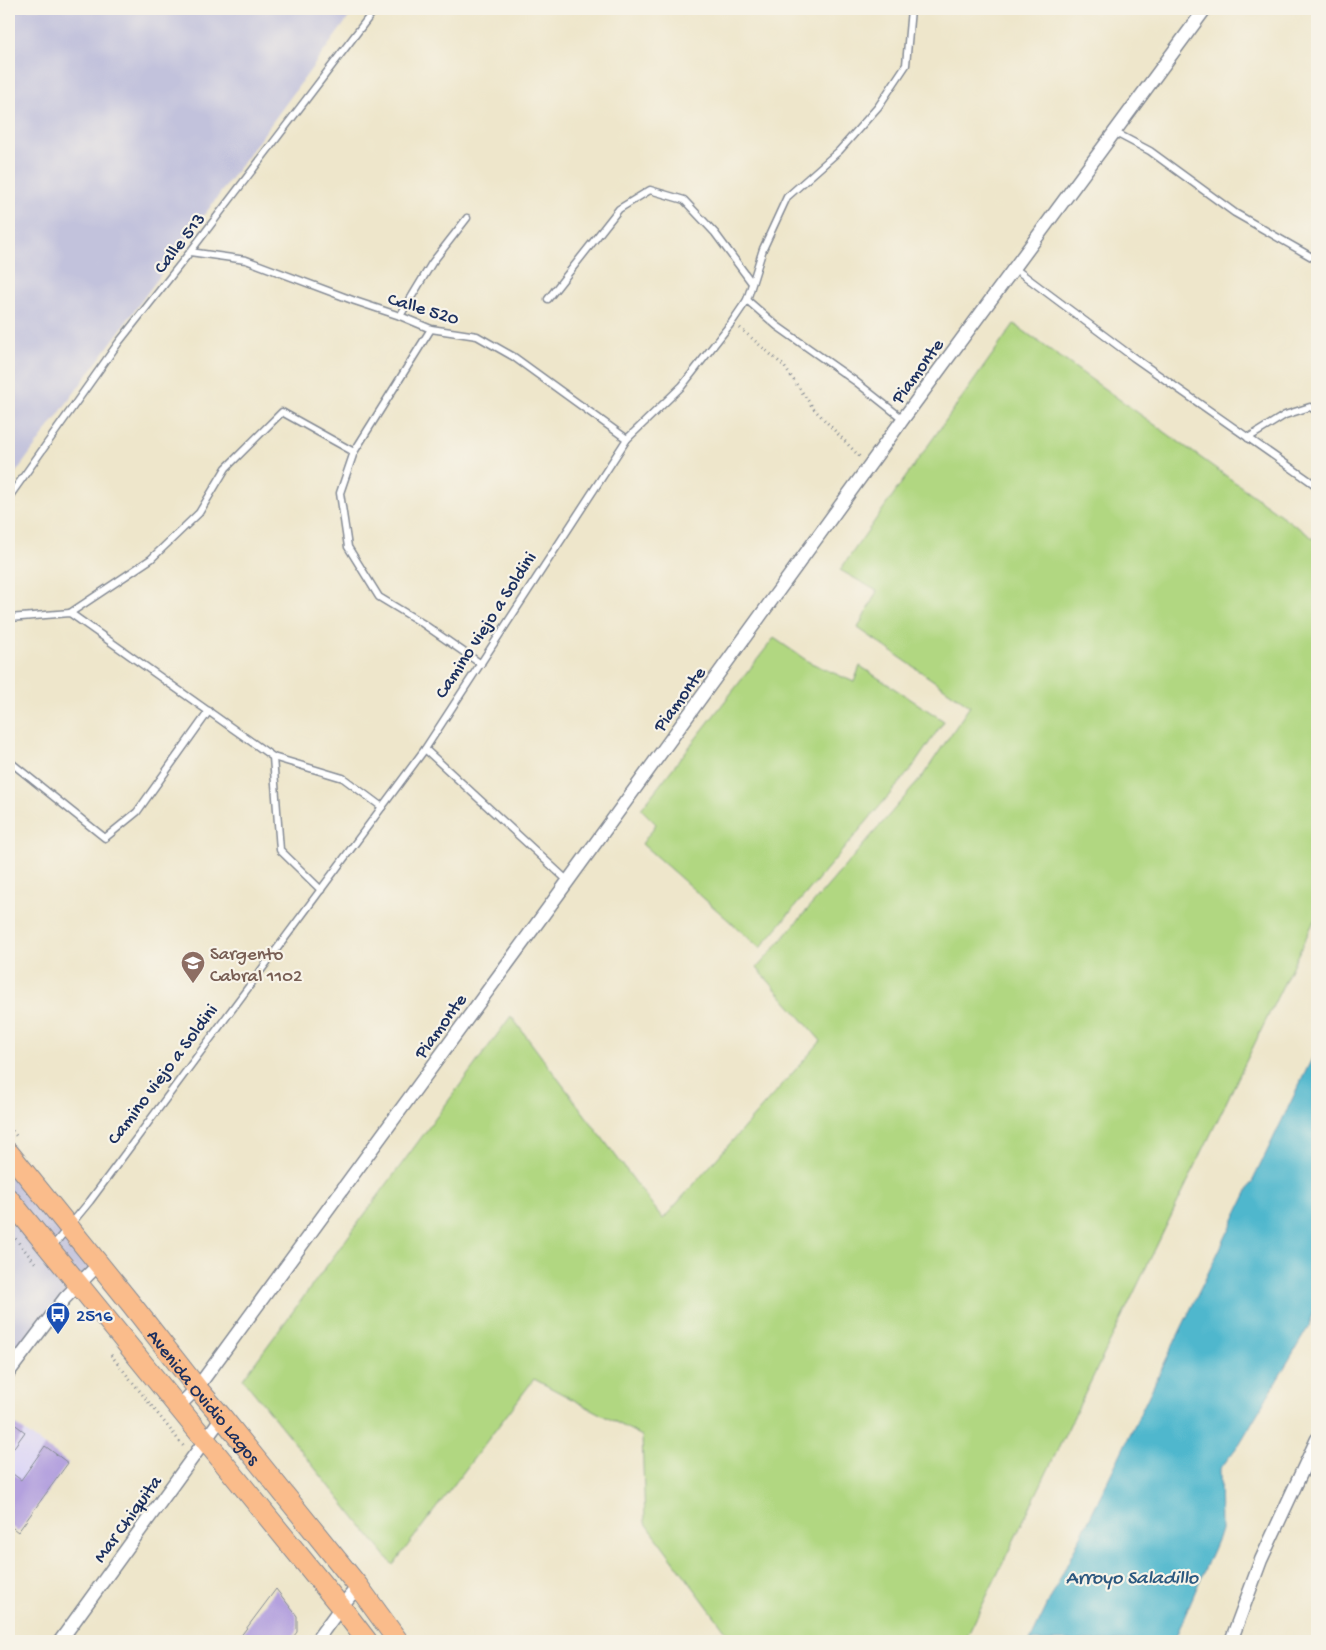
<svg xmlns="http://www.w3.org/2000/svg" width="1326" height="1650" font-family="'Gochi Hand',sans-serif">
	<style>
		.built { fill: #dcd6f6 }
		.industrial { fill: #c2c2dc }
		.green { fill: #b1d781; stroke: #668370 }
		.water { fill: #4fb7cd; stroke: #357396 }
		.building { fill: #b4a1de }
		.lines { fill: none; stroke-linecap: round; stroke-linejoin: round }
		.service-casing { stroke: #848a94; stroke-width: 9 }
		.minor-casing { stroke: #848a94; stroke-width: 15 }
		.primary-casing { stroke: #848a94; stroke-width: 22 }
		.path { stroke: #848a94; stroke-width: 3; stroke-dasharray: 1 4; stroke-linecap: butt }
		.service { stroke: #fff; stroke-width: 6 }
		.minor { stroke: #fff; stroke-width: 12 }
		.primary { stroke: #fabc8b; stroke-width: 20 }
		.labels { text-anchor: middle; stroke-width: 4.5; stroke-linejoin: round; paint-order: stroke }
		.street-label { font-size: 19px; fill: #1b2f5e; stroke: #f7f3e8 }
		.education-label { font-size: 19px; fill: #785e54; stroke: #f7f3e8; text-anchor: start }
		.transit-label { font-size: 19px; fill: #164399; stroke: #f7f3e8; text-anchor: start }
		.water-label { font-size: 20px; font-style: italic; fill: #2b587f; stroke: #f7f3e8 }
	</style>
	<rect width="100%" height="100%" fill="#f7f3e8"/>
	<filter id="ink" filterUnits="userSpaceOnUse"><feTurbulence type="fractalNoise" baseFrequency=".02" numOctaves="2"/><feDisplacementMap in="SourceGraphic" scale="10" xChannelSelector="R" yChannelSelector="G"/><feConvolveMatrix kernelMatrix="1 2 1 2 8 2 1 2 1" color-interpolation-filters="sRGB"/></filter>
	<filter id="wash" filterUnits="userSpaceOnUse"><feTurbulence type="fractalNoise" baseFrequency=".0096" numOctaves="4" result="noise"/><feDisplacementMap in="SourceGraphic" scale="20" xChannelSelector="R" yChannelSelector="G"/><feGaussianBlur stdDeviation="1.12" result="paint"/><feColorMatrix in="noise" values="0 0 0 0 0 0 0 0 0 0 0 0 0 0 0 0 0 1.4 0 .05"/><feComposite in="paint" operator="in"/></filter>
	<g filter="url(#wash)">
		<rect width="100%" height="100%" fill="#eee6cb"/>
		<!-- built -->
		<polygon class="built" points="9,1420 68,1463 18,1532 9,1525"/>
		<!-- industrial -->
		<g class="industrial">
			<polygon points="9,9 355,9 9,482"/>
			<polygon points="9,1153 99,1264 9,1372"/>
		</g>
		<!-- green -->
		<g class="green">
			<polygon points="1014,324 1317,541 1317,915 965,1641 733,1641 645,1522 642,1436 534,1379 393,1565 243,1379 511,1016 663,1219 821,1041 757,968 922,777 970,706 858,628 877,591 840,570"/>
			<polygon points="774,638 809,662 854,682 860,666 944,721 912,768 760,948 642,844 656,824 641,809"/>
		</g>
		<!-- water -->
		<polygon class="water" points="1317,1048 1317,1303 1309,1326 1240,1443 1220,1469 1221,1531 1174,1641 1030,1641"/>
		<g id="blocks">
			<!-- building -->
			<g class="building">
				<polygon points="9,1420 25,1432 9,1454"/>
				<polygon points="45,1446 68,1463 18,1532 9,1525 9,1471 21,1480"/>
				<polygon points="276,1589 297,1616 297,1632 290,1641 237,1641"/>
			</g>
		</g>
	</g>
	<g filter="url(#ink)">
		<use href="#blocks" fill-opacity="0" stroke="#848a94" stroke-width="1"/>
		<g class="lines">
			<defs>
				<g id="service">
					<polyline points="1114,132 1150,151 1235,213 1317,260"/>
					<polyline points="190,252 246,260 355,301 400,316 431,329 477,336 514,357 627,439"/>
					<polyline points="1014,268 1133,357 1317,486"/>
					<polyline points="548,299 619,209 650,190 684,200 715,233 752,283"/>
					<polyline points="747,300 777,326 855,381 903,419"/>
					<polyline points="400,316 432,263 467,218"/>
					<polyline points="431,329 354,452 340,493 348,547 379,597 422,623 481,664"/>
					<polyline points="1248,438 1285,415 1310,407 1317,411"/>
					<polyline points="9,497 119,342 190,252 375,9"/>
					<polyline points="70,613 151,559 199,513 226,468 282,412 354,452"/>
					<polyline points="9,618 70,613 273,757 280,850 321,890"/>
					<polyline points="9,643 9,682"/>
					<polyline points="425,749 568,881"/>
					<polyline points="273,757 343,778 382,807"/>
					<polyline points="9,761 105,838 137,812 209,711"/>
					<polyline points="52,1247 90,1201 425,749 627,439 682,386 732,322 747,300 763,249 787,197 839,151 878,107 906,65 911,9"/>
				</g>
				<g id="minor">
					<polyline points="9,1372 65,1298 99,1264"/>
					<polyline points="178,1407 197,1388 568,881 903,419 1205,9"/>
					<polyline points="60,1641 222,1417"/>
					<polyline points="316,1641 341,1607 358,1586"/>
					<polyline points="1231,1641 1261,1560 1317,1439"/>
				</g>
				<g id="primary">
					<path id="s1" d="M9,1153L132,1305L197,1388L222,1417L358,1586L398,1641"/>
					<polyline points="9,1199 341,1607 367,1641"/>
				</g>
			</defs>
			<!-- service casing -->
			<use href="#service" class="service-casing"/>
			<!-- minor casing -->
			<use href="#minor" class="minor-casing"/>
			<!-- primary casing -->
			<use href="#primary" class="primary-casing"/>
			<!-- path -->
			<g class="path">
				<polyline points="740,328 783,365 814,409 860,457"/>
				<polyline points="9,1127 18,1138"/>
				<polyline points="9,1231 37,1265"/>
				<polyline points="111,1355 185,1448"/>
			</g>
			<!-- service -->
			<use href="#service" class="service"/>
			<!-- minor -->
			<use href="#minor" class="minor"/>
			<!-- primary -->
			<use href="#primary" class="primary"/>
		</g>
	</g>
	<!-- icons -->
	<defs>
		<symbol id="school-pin" viewBox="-11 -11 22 30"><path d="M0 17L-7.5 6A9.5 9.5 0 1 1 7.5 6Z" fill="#8d6e63" stroke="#f7f3e8"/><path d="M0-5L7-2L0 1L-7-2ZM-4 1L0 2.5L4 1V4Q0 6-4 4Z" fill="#fff"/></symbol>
		<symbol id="bus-pin" viewBox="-11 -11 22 30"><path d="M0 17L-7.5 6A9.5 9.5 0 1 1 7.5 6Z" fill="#1a4fb4" stroke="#f7f3e8"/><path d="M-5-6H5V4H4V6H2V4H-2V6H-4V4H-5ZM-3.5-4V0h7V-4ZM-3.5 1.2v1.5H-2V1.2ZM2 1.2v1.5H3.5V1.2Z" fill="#fff"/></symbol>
	</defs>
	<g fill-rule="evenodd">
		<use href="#school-pin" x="179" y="949" width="28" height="38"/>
		<use href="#bus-pin" x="44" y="1300" width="28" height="38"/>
	</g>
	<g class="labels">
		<!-- street labels -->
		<g class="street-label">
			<text transform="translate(178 242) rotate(-52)" y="7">Calle 513</text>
			<text transform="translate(424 307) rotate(17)" y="7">Calle 520</text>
			<text transform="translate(916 370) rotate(-54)" y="7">Piamonte</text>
			<text transform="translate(484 624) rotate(-57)" y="7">Camino viejo a Soldini</text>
			<text transform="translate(678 698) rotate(-54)" y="7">Piamonte</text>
			<text transform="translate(439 1025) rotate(-54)" y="7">Piamonte</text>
			<text transform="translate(161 1073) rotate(-53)" y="7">Camino viejo a Soldini</text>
			<text dy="7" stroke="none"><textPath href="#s1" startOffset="312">Avenida Ovidio Lagos</textPath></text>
			<text transform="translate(126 1518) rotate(-54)" y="7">Mar Chiquita</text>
		</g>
		<!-- education labels -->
		<g class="education-label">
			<text x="210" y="959">Sargento<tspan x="210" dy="22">Cabral 1102</tspan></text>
		</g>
		<!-- transit labels -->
		<g class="transit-label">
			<text x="76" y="1321">2516</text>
		</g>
		<!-- water labels -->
		<g class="water-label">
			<text x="1132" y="1583">Arroyo Saladillo</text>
		</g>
	</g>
	<!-- margin -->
	<rect width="1326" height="1650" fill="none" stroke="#f7f3e8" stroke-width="30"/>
</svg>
